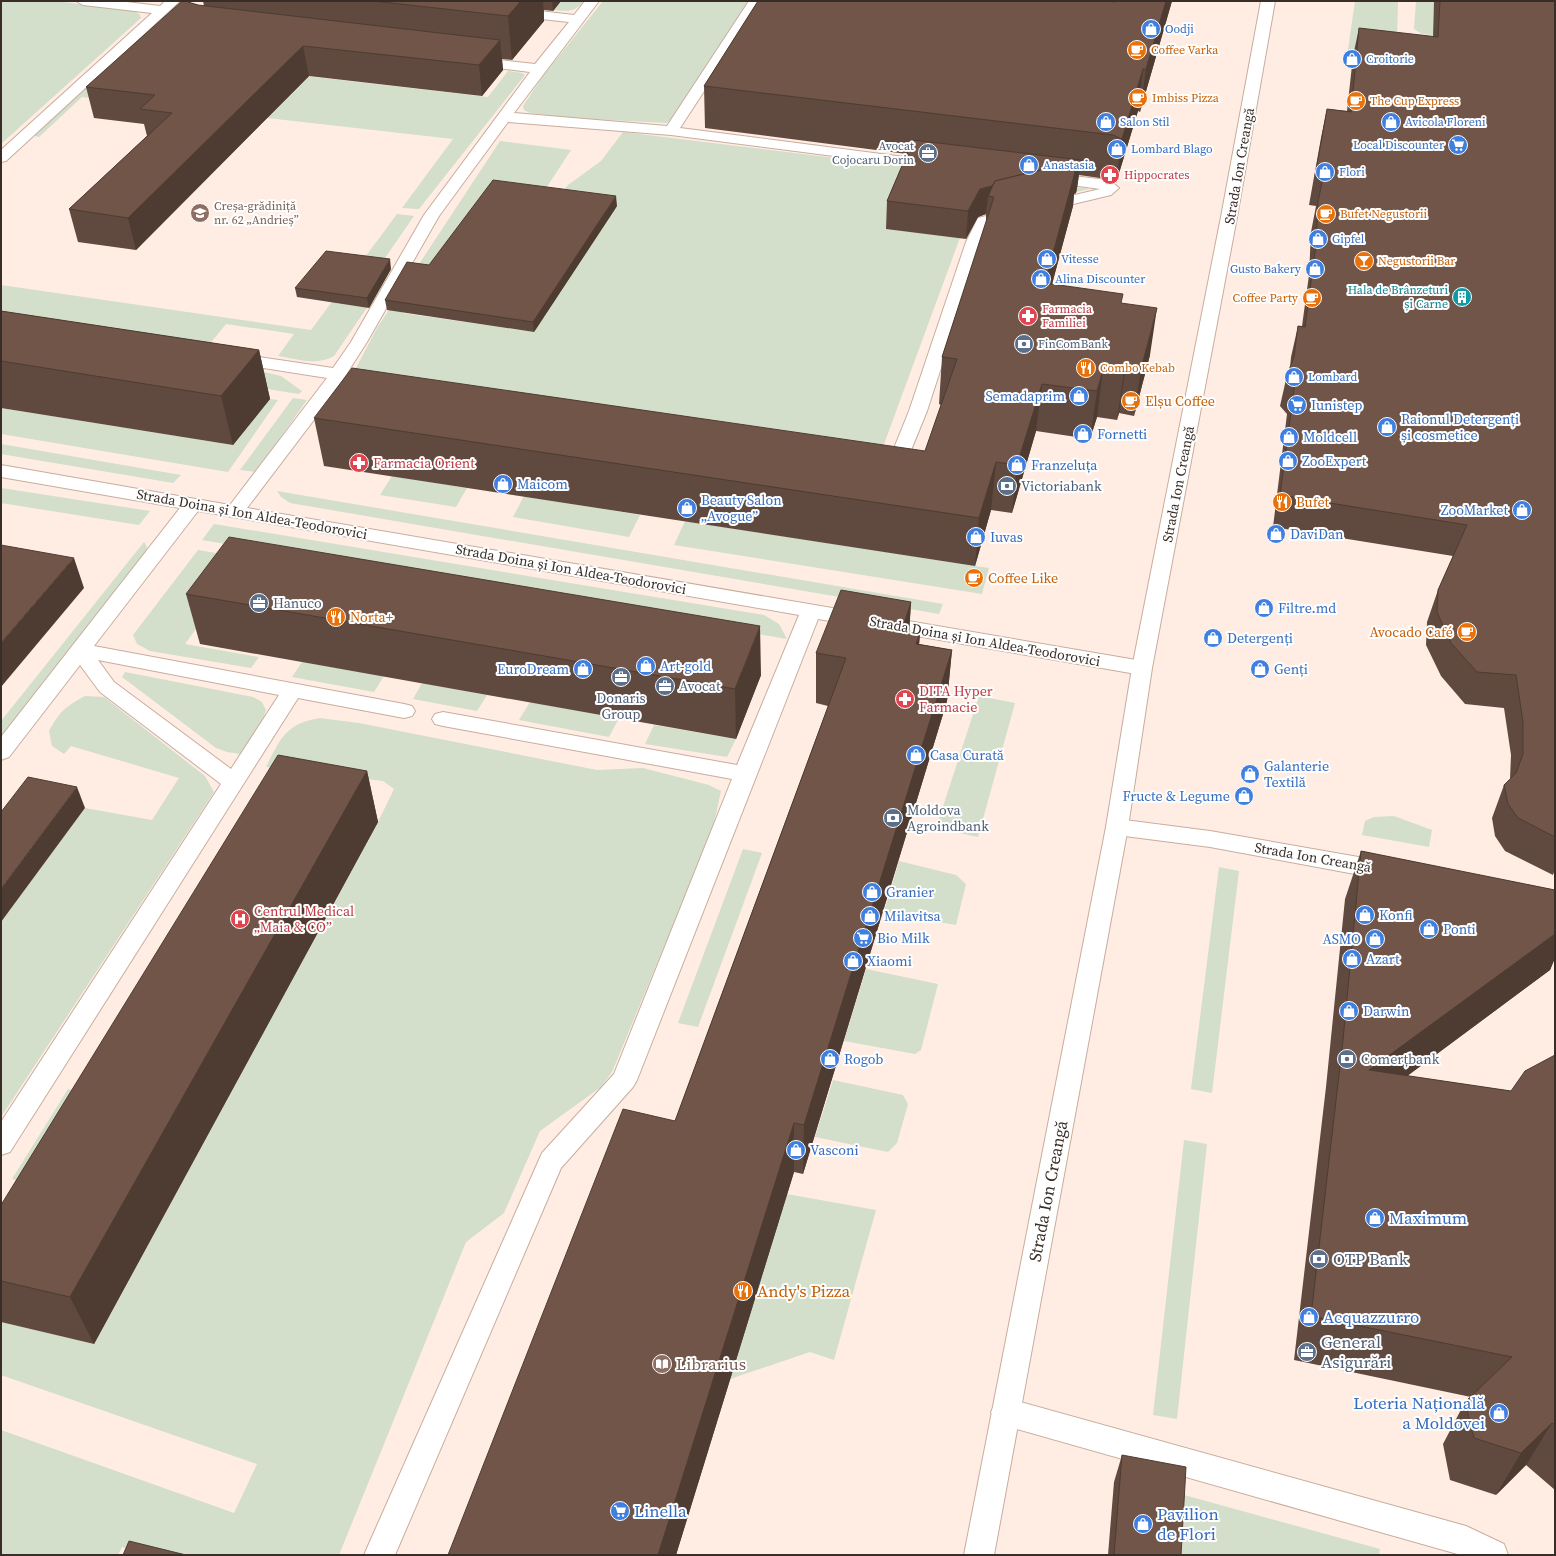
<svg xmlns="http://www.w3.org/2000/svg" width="1556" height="1556" font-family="'Source Serif 4',serif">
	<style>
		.green { fill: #d3decb }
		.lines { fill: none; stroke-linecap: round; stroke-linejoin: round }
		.minor-casing { stroke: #c8ad9d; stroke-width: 2 }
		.major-casing { stroke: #c8ad9d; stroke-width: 2 }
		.minor { fill: #fff; fill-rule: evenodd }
		.major { fill: #fff; fill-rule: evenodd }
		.wall { fill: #60493e }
		.shaded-wall { fill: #4e3c32 }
		.building { fill: #705548; stroke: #4e3c32 }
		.labels { text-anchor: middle; stroke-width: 4; stroke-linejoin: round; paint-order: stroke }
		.far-shop-label { font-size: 12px; fill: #366cbe; stroke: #fefefe; text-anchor: start }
		.far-food-label { font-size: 12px; fill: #c56008; stroke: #fefefe; text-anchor: start }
		.far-service-label { font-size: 12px; fill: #4e5e75; stroke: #fefefe; text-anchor: end }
		.far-health-label { font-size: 12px; fill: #be3a42; stroke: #fefefe; text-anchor: start }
		.far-education-label { font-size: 12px; fill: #785e54; stroke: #fefefe; text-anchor: start }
		.far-culture-label { font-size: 12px; fill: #0d838f; stroke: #fefefe; text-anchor: end }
		.street-label { font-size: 14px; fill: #392e27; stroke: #fefefe }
		.shop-label { font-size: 14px; fill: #366cbe; stroke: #fefefe; text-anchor: start }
		.food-label { font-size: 14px; fill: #c56008; stroke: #fefefe; text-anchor: start }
		.health-label { font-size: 14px; fill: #be3a42; stroke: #fefefe; text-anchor: start }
		.service-label { font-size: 14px; fill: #4e5e75; stroke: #fefefe; text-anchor: start }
		.near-street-label { font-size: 17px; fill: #392e27; stroke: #fefefe }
		.near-shop-label { font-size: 17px; fill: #366cbe; stroke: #fefefe; text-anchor: start }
		.near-service-label { font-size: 17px; fill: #4e5e75; stroke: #fefefe; text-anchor: start }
		.near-food-label { font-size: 17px; fill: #c56008; stroke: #fefefe; text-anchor: start }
		.near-education-label { font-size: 17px; fill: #785e54; stroke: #fefefe; text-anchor: start }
	</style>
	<rect width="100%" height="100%" fill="#ffede3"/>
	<!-- green -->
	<g class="green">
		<polygon points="1,1 56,1 135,11 140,15 141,18 1,144"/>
		<path d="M561,1H584C574,13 568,11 553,10Z"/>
		<polygon points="603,1 748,1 673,117 667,123 569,118 530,113 524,110 523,106 543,76"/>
		<polygon points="1355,1 1398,1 1397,38 1371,58 1347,56"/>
		<polygon points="1416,1 1434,1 1433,35 1422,34 1414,29"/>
		<polygon points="152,26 189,31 159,59 488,97 508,71 522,73 525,75 419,209 402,208 453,139 82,97 39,137 31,135"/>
		<polygon points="623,132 1090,189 981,213 961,235 880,455 352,383 356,368 377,328 500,141 571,150 541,196 402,313 535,332 556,198 568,185 601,161"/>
		<path d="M397,214L414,216L365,287L379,290L334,356C317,366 297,359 278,356L294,334L226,324L208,346L1,316V285L311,330Z"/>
		<polygon points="256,370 281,376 302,391 299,394 241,385"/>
		<polygon points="293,398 307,400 256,472 240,470"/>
		<polygon points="270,399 278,400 228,472 1,434 1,408 233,445"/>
		<polygon points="1,444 181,475 173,483 1,454"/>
		<polygon points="392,476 467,488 456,507 380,495"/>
		<polygon points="1,488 150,511 139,525 1,503"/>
		<polygon points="277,491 943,604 939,614 290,503 281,497"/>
		<polygon points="524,496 640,515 629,537 513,517"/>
		<polygon points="685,521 975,566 989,568 982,594 674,545"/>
		<polygon points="214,524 764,615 779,624 787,639 202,540"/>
		<polygon points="144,542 147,547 145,555 1,738 1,721"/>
		<polygon points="198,550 247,558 185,644 259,657 251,668 150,651 137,644 133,635"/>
		<polygon points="302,662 384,676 374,692 292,677"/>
		<polygon points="125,672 253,697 262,702 266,710 262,722 240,754 227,752 216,748 122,677"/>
		<polygon points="422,683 487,695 477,711 413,699"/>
		<path d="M85,696L104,697L205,776L214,792L1,1117V922L85,808L152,820L179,778L71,746L64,754L52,746L49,731C60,711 65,707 85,696Z"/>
		<polygon points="979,696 1015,703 978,837 936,828"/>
		<polygon points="530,702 619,718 609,737 519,720"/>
		<path d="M320,718L359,723L597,770L643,768L709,785L721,791L713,828L612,1072L601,1087L540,1131L504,1213L466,1242L339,1555H154L122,1547L118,1555H1V1430L234,1513L257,1464L1,1375V1322L94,1344L378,822L394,789L383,781L266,767C281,738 285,724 320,718Z"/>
		<polygon points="654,725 736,739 727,757 645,744"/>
		<polygon points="1394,816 1432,830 1429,847 1362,835 1365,821 1374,817"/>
		<polygon points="743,849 762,853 698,1027 678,1023"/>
		<polygon points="899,861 956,875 966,884 956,925 884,912"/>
		<polygon points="1219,867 1239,871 1212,1093 1191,1089"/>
		<polygon points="866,969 938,984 921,1050 915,1054 844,1041"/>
		<polygon points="833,1080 903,1095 908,1104 897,1143 888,1152 815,1137"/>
		<polygon points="68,1089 93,1094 37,1185 12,1179"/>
		<polygon points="1184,1140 1207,1144 1177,1419 1153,1415"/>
		<polygon points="787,1194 876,1210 834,1360 810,1352 730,1379"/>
		<polygon points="1177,1493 1380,1549 1379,1555 1174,1555"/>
	</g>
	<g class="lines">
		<defs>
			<g id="minor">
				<polygon points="76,1 118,1 160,6 165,1 180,1 6,161 1,162 1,150 152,13 83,5"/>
				<path d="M585,1H599L514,113L667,126L749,1H763L680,128L935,161L940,162L942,165L940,168L935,169L671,135L508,122L439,216L367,342L333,395L363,400L366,404L363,408L357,409L326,404L247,508L1142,661L1149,663L1152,668L1149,673L1142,675L818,619L637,1080L633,1087L561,1168L395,1555H364L542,1153L614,1074L732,779L443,726L435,724L432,719L435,714L443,712L737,765L799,615L198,511L94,646L404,704L412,706L415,711L412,716L404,718L298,698L10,1152L1,1155V1122L221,784L100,692L80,665L9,757L1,760V737L180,508L1,477V465L230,505L327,378L232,363L226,362L223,358L226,354L232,353L333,368L351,342L424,215L530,72L472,65L467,64L465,61L467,58L472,57L535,64L569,22L513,16L508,15L506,12L508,9L513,8L574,15ZM98,660L279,695L231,769L114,682Z"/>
				<polygon points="1048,173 1107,180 1112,182 1119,188 1111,195 990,224 982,242 927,411 907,460 893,476 886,478 879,476 877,472 890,458 909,411 966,242 978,218 1100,189 1043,181 1040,178 1043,175"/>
				<polygon points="1117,819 1210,831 1387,862 1395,865 1399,871 1395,877 1387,880 1210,847 1117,835 1109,833 1106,827 1109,821"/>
				<polygon points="1006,1398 1466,1526 1504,1544 1508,1555 1461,1555 1006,1426 996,1422 991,1412 996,1402"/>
			</g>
			<polygon id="major" points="1261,1 1275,1 1237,217 1152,668 1128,827 994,1555 964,1555 1106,827 1132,668 1221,217"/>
		</defs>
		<!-- minor casing -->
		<use href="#minor" class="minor-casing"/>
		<!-- major casing -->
		<use href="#major" class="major-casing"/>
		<!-- minor -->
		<use href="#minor" class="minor"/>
		<!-- major -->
		<use href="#major" class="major"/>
	</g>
	<!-- wall -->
	<g class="wall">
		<polygon points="203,1 561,1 553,11 544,10 544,21 512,60 502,59 503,70 482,96 309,76 136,250 78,242 69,209 147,136 144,124 94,118 86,87 188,2 198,5 204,6"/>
		<polygon points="758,1 1172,1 1140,112 1138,111 1116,183 1107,179 1079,175 1077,188 1076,193 1074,194 1073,206 1052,284 1122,303 1150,355 1134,416 1119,413 1117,420 1097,417 1090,439 1036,431 1012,513 991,510 975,566 324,466 314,418 925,451 941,405 939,404 942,357 986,223 986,214 978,217 966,239 886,229 887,201 907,154 705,128 704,86"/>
		<polygon points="1434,1 1555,1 1555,869 1553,875 1505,851 1495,836 1492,818 1504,785 1510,779 1511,755 1504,708 1465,704 1441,676 1426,645 1427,622 1438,590 1453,556 1273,527 1287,414 1280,406 1287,375 1290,368 1291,357 1298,326 1302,326 1309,275 1311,232 1316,206 1309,205 1321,138 1327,109 1347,111 1353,56 1359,28 1433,37"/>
		<polygon points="617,206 534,332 387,310 385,300 429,265"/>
		<polygon points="391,269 369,308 297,297 295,288"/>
		<polygon points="1,311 259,350 270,399 233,445 1,408"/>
		<polygon points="186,594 761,675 736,739 200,644"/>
		<polygon points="911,602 909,631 920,633 919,644 952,650 947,701 803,1174 794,1172 676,1555 448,1555 675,1121 828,706 816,703 816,653"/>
		<polygon points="367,771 378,822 94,1344 1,1322 1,1205"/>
		<polygon points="1361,851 1555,890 1555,958 1550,970 1407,1076 1511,1091 1555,1055 1555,1490 1526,1465 1496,1495 1450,1480 1443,1444 1465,1402 1471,1397 1294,1360 1326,1087 1345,899"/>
		<polygon points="1122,1455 1181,1555 1108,1555 1114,1482"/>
	</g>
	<!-- shaded-wall -->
	<g class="shaded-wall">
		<polygon points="521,1 543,1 544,21 512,60 508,16"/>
		<polygon points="552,1 561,1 553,11"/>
		<polygon points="1166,1 1172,1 1140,112 1146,69"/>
		<polygon points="500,40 503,70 482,96 479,65"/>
		<polygon points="303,46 309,76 136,250 128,218"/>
		<polygon points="1143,69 1138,111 1116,183 1122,139"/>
		<polygon points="1081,160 1077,188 1076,193 1074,194 1073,206 1040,329 994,197 988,196 986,214 978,217 966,239 968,211 980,189"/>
		<polygon points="616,196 617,206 534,332 533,322"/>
		<polygon points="390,259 391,269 369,308 367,298"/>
		<polygon points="1157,308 1150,355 1134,416 1141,369"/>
		<polygon points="259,350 270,399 233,445 221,396"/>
		<polygon points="1126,366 1119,413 1117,420 1124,373"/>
		<polygon points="1103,370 1097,417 1090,439 1097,391"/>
		<polygon points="1042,384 1036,431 1012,513 1017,465"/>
		<polygon points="996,462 991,510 975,566 979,518"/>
		<polygon points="74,558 84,588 1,687 1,643"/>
		<polygon points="911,602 908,653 902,630"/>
		<polygon points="760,626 761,675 736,739 735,689"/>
		<polygon points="920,633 916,684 916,644"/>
		<polygon points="952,650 947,701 803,1174 804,1125"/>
		<polygon points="367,771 378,822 94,1344 70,1297"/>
		<polygon points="77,787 85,808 1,922 1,889"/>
		<polygon points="1555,934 1555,958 1550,970 1352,1117 1369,1070"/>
		<polygon points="794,1123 794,1172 676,1555 658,1555"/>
		<polygon points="1552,1423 1526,1465 1496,1495 1521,1453"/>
	</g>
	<!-- building -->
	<g class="building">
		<polygon points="182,1 187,1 188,2 198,5 500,40 479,65 303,46 128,218 69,209 172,113 140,109 155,95 86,87"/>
		<polygon points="373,1 521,1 508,16"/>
		<polygon points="758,1 1109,1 1114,2 1116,1 1166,1 1146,69 1143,69 1122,139 1113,135 704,86"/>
		<polygon points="1440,1 1555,1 1555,837 1518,818 1508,804 1504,785 1516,773 1523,754 1523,722 1516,675 1477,672 1451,643 1437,612 1438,590 1467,525 1280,495 1295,382 1287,375 1294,357 1298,326 1305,327 1316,245 1318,202 1323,177 1315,176 1327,109 1351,112 1359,28 1438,37"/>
		<polygon points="913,140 1081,160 1079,166 1077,166 1078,161 995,181 992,186 980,189 968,211 887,201"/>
		<polygon points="1078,161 1045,283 1123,294 1121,303 1157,308 1141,369 1126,366 1124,373 1103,370 1097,391 1042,384 1017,465 996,462 979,518 314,418 352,368 925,451 957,359 942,357 994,197 988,196 995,181"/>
		<polygon points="493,180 616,196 533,322 385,300 407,262 429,265"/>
		<polygon points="326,251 390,259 367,298 295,288"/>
		<polygon points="1,311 259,350 221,396 1,361"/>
		<polygon points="229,537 760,626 735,689 186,594"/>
		<polygon points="1,545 74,558 1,643"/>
		<polygon points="841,590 911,602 902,630 920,633 916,644 952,650 804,1125 794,1123 658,1555 448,1555 623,1109 675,1121 846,658 816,653"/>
		<polygon points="278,755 367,771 70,1297 1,1281 1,1205"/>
		<polygon points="28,777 77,787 1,889 1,812"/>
		<polygon points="1361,851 1555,890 1555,934 1369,1070 1511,1091 1525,1071 1555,1055 1555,1425 1552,1423 1521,1453 1474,1438 1465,1402 1512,1357 1311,1316 1343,1040"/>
		<polygon points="1122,1455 1186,1467 1181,1555 1114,1555"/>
		<polygon points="129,1541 186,1555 123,1555"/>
	</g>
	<!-- icons -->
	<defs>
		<symbol id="shop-disc" viewBox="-11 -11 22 22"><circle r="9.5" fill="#3f7fe0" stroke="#fefefe"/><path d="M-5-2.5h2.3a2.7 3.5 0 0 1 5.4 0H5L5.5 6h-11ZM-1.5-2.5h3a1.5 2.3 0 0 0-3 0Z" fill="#fff"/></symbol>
		<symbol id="cafe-disc" viewBox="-11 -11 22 22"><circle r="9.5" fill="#e8710a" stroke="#fefefe"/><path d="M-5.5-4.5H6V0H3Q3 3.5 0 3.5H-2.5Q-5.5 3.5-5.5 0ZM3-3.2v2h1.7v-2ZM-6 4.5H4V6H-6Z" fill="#fff"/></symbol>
		<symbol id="supermarket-disc" viewBox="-11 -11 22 22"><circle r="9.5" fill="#3f7fe0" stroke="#fefefe"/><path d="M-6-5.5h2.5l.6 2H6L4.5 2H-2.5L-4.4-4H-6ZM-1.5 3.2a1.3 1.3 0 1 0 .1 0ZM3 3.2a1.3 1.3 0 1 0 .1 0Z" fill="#fff"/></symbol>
		<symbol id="office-disc" viewBox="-11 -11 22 22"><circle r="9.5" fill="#5c6f8a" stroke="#fefefe"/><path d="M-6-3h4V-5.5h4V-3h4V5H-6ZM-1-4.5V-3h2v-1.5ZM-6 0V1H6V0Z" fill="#fff"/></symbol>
		<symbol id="pharmacy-disc" viewBox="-11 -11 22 22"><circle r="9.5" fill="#e0444e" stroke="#fefefe"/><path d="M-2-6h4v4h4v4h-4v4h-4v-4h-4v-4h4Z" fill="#fff"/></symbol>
		<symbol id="school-disc" viewBox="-11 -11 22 22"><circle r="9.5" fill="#8d6e63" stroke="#fefefe"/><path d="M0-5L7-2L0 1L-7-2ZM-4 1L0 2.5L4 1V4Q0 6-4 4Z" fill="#fff"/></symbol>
		<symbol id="bar-disc" viewBox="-11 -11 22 22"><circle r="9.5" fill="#e8710a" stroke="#fefefe"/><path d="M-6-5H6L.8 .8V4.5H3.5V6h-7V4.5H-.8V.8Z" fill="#fff"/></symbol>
		<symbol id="building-disc" viewBox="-11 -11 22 22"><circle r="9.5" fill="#0f9aa8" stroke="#fefefe"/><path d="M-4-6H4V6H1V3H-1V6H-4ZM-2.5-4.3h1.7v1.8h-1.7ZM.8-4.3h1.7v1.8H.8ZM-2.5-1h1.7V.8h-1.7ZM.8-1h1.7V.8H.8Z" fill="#fff"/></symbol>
		<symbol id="bank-disc" viewBox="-11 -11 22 22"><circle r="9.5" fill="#5c6f8a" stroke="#fefefe"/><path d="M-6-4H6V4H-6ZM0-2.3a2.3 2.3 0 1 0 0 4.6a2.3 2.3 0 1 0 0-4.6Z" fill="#fff"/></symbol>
		<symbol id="restaurant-disc" viewBox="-11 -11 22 22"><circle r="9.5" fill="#e8710a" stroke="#fefefe"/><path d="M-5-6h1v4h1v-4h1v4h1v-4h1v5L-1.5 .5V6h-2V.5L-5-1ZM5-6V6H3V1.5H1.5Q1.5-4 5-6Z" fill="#fff"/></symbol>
		<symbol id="hospital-disc" viewBox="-11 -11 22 22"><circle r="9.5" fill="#e0444e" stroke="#fefefe"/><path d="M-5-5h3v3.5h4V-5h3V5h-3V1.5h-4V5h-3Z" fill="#fff"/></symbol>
		<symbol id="library-disc" viewBox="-11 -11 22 22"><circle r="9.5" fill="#8d6e63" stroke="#fefefe"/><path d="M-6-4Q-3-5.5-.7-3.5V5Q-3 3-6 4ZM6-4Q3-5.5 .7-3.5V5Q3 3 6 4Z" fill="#fff"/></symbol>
	</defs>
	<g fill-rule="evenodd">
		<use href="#shop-disc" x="1140" y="18" width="22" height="22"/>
		<use href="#cafe-disc" x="1126" y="39" width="22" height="22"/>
		<use href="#shop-disc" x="1341" y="48" width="22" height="22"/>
		<use href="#cafe-disc" x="1127" y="87" width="22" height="22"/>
		<use href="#cafe-disc" x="1345" y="90" width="22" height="22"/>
		<use href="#shop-disc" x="1095" y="111" width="22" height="22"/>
		<use href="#shop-disc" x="1380" y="111" width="22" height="22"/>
		<use href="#supermarket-disc" x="1447" y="134" width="22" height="22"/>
		<use href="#shop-disc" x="1106" y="138" width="22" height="22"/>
		<use href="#office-disc" x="917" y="142" width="22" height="22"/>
		<use href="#shop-disc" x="1018" y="154" width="22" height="22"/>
		<use href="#shop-disc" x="1314" y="161" width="22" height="22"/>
		<use href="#pharmacy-disc" x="1099" y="164" width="22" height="22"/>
		<use href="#school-disc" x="189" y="202" width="22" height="22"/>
		<use href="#cafe-disc" x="1315" y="203" width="22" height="22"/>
		<use href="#shop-disc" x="1307" y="228" width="22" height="22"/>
		<use href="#shop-disc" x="1036" y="248" width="22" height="22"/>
		<use href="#bar-disc" x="1353" y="250" width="22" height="22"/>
		<use href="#shop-disc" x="1304" y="258" width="22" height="22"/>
		<use href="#shop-disc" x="1030" y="268" width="22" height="22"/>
		<use href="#building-disc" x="1451" y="286" width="22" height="22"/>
		<use href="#cafe-disc" x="1301" y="287" width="22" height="22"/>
		<use href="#pharmacy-disc" x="1017" y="305" width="22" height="22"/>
		<use href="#bank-disc" x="1013" y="333" width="22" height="22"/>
		<use href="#restaurant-disc" x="1075" y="357" width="22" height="22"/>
		<use href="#shop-disc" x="1283" y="366" width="22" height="22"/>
		<use href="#shop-disc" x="1068" y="385" width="22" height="22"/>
		<use href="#cafe-disc" x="1120" y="390" width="22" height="22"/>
		<use href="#supermarket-disc" x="1286" y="394" width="22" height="22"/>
		<use href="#shop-disc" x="1376" y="416" width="22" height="22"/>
		<use href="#shop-disc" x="1072" y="423" width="22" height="22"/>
		<use href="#shop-disc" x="1278" y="426" width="22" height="22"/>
		<use href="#shop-disc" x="1277" y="450" width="22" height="22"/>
		<use href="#pharmacy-disc" x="348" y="452" width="22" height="22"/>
		<use href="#shop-disc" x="1006" y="454" width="22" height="22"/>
		<use href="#shop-disc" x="492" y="473" width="22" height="22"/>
		<use href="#bank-disc" x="996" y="475" width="22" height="22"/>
		<use href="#restaurant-disc" x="1271" y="491" width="22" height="22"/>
		<use href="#shop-disc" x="676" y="497" width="22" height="22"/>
		<use href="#shop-disc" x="1511" y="499" width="22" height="22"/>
		<use href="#shop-disc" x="1265" y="523" width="22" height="22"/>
		<use href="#shop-disc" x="965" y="526" width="22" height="22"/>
		<use href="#cafe-disc" x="963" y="567" width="22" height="22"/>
		<use href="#office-disc" x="248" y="592" width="22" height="22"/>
		<use href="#shop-disc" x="1253" y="597" width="22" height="22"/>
		<use href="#restaurant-disc" x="325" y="606" width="22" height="22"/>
		<use href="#cafe-disc" x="1456" y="621" width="22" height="22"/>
		<use href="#shop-disc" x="1202" y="627" width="22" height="22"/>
		<use href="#shop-disc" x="635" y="655" width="22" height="22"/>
		<use href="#shop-disc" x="572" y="658" width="22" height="22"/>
		<use href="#shop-disc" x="1249" y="658" width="22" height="22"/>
		<use href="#office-disc" x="610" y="666" width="22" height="22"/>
		<use href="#office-disc" x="654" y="675" width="22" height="22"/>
		<use href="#pharmacy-disc" x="894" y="688" width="22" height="22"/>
		<use href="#shop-disc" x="905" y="744" width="22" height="22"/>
		<use href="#shop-disc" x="1239" y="763" width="22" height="22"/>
		<use href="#shop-disc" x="1233" y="785" width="22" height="22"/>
		<use href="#bank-disc" x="882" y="807" width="22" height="22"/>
		<use href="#shop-disc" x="861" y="881" width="22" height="22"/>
		<use href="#shop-disc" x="1354" y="904" width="22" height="22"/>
		<use href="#shop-disc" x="859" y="905" width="22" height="22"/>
		<use href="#hospital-disc" x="229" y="908" width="22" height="22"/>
		<use href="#shop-disc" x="1418" y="918" width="22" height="22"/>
		<use href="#supermarket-disc" x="852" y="927" width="22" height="22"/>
		<use href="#shop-disc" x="1364" y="928" width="22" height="22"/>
		<use href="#shop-disc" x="1341" y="948" width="22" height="22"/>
		<use href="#shop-disc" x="842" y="950" width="22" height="22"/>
		<use href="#shop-disc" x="1338" y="1000" width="22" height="22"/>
		<use href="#shop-disc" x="819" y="1048" width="22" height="22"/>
		<use href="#bank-disc" x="1336" y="1048" width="22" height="22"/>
		<use href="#shop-disc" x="785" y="1139" width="22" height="22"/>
		<use href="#shop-disc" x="1364" y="1207" width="22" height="22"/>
		<use href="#bank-disc" x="1308" y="1248" width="22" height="22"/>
		<use href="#restaurant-disc" x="732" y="1280" width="22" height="22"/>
		<use href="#shop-disc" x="1298" y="1306" width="22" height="22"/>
		<use href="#office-disc" x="1296" y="1341" width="22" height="22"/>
		<use href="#library-disc" x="651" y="1353" width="22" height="22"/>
		<use href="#shop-disc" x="1488" y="1402" width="22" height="22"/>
		<use href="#supermarket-disc" x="609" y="1500" width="22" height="22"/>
		<use href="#shop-disc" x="1132" y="1513" width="22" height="22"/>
	</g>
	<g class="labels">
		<!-- far-shop labels -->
		<g class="far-shop-label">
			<text x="1165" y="33">Oodji</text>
			<text x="1366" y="63">Croitorie</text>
			<text x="1120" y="126">Salon Stil</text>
			<text x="1405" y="126">Avicola Floreni</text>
			<text x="1444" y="149" text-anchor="end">Local Discounter</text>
			<text x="1131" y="153">Lombard Blago</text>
			<text x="1043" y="169">Anastasia</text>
			<text x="1339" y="176">Flori</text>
			<text x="1332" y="243">Gipfel</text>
			<text x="1061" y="263">Vitesse</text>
			<text x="1301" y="273" text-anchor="end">Gusto Bakery</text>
			<text x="1055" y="283">Alina Discounter</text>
			<text x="1308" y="381">Lombard</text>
		</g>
		<!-- far-food labels -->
		<g class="far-food-label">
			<text x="1151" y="54">Coffee Varka</text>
			<text x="1152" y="102">Imbiss Pizza</text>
			<text x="1370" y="105">The Cup Express</text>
			<text x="1340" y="218">Bufet Negustorii</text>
			<text x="1378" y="265">Negustorii Bar</text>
			<text x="1298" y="302" text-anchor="end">Coffee Party</text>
			<text x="1100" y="372">Combo Kebab</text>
		</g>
		<!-- far-service labels -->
		<g class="far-service-label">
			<text x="914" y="150">Avocat<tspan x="914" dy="14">Cojocaru Dorin</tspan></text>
			<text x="1038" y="348" text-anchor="start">FinComBank</text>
		</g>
		<!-- far-health labels -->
		<g class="far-health-label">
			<text x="1124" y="179">Hippocrates</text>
			<text x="1042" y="313">Farmacia<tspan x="1042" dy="14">Familiei</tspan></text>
		</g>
		<!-- far-education labels -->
		<g class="far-education-label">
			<text x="214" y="210">Creșa-grădiniță<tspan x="214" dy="14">nr. 62 „Andrieș”</tspan></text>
		</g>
		<!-- far-culture labels -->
		<g class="far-culture-label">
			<text x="1448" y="294">Hala de Brânzeturi<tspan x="1448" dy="14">și Carne</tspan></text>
		</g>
		<!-- street labels -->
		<g class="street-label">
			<text transform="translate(1239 166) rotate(-80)" y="5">Strada Ion Creangă</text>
			<text transform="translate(1178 484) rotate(-79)" y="5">Strada Ion Creangă</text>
			<text transform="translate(252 514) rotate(10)" y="5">Strada Doina și Ion Aldea-Teodorovici</text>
			<text transform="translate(571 569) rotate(10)" y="5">Strada Doina și Ion Aldea-Teodorovici</text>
			<text transform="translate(985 641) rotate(10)" y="5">Strada Doina și Ion Aldea-Teodorovici</text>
			<text transform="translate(1313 857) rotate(10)" y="5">Strada Ion Creangă</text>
		</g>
		<!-- shop labels -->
		<g class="shop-label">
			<text x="1065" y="401" text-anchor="end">Semadaprim</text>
			<text x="1311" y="410">Iunistep</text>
			<text x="1401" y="424">Raionul Detergenți<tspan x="1401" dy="16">și cosmetice</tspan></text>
			<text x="1097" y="439">Fornetti</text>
			<text x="1303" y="442">Moldcell</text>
			<text x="1302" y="466">ZooExpert</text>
			<text x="1031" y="470">Franzeluța</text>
			<text x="517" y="489">Maicom</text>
			<text x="701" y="505">Beauty Salon<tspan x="701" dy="16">„Avogue”</tspan></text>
			<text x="1508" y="515" text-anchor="end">ZooMarket</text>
			<text x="1290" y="539">DaviDan</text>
			<text x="990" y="542">Iuvas</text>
			<text x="1278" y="613">Filtre.md</text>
			<text x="1227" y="643">Detergenți</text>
			<text x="660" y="671">Art-gold</text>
			<text x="569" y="674" text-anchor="end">EuroDream</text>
			<text x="1274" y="674">Genți</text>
			<text x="930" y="760">Casa Curată</text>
			<text x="1264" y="771">Galanterie<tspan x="1264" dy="16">Textilă</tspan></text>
			<text x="1230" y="801" text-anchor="end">Fructe &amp; Legume</text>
			<text x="886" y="897">Granier</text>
			<text x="1379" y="920">Konfi</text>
			<text x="884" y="921">Milavitsa</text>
			<text x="1443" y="934">Ponti</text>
			<text x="877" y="943">Bio Milk</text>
			<text x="1361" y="944" text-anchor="end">ASMO</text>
			<text x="1366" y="964">Azart</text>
			<text x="867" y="966">Xiaomi</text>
			<text x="1363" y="1016">Darwin</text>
			<text x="844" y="1064">Rogob</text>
			<text x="810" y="1155">Vasconi</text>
		</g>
		<!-- food labels -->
		<g class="food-label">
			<text x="1145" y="406">Elșu Coffee</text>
			<text x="1296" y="507">Bufet</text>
			<text x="988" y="583">Coffee Like</text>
			<text x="350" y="622">Norta+</text>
			<text x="1453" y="637" text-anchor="end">Avocado Café</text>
		</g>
		<!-- health labels -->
		<g class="health-label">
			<text x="373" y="468">Farmacia Orient</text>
			<text x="919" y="696">DITA Hyper<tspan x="919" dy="16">Farmacie</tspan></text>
			<text x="254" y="916">Centrul Medical<tspan x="254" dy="16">„Maia &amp; CO”</tspan></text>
		</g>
		<!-- service labels -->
		<g class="service-label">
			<text x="1021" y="491">Victoriabank</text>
			<text x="273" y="608">Hanuco</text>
			<text x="679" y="691">Avocat</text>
			<text x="621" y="703" text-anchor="middle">Donaris<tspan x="621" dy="16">Group</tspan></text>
			<text x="907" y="815">Moldova<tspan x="907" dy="16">Agroindbank</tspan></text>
			<text x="1361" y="1064">Comerțbank</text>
		</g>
		<!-- near-street labels -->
		<g class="near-street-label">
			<text transform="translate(1048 1191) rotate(-79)" y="6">Strada Ion Creangă</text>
		</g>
		<!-- near-shop labels -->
		<g class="near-shop-label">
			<text x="1389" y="1224">Maximum</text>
			<text x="1323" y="1323">Acquazzurro</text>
			<text x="1485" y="1409" text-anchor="end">Loteria Națională<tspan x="1485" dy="20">a Moldovei</tspan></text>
			<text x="634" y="1517">Linella</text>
			<text x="1157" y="1520">Pavilion<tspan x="1157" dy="20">de Flori</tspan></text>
		</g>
		<!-- near-service labels -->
		<g class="near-service-label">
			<text x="1333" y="1265">OTP Bank</text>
			<text x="1321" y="1348">General<tspan x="1321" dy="20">Asigurări</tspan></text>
		</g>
		<!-- near-food labels -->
		<g class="near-food-label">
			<text x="757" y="1297">Andy's Pizza</text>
		</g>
		<!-- near-education labels -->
		<g class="near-education-label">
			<text x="676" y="1370">Librarius</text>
		</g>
	</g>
	<!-- border -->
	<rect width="1556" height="1556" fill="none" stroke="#392e27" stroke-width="4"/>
</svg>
